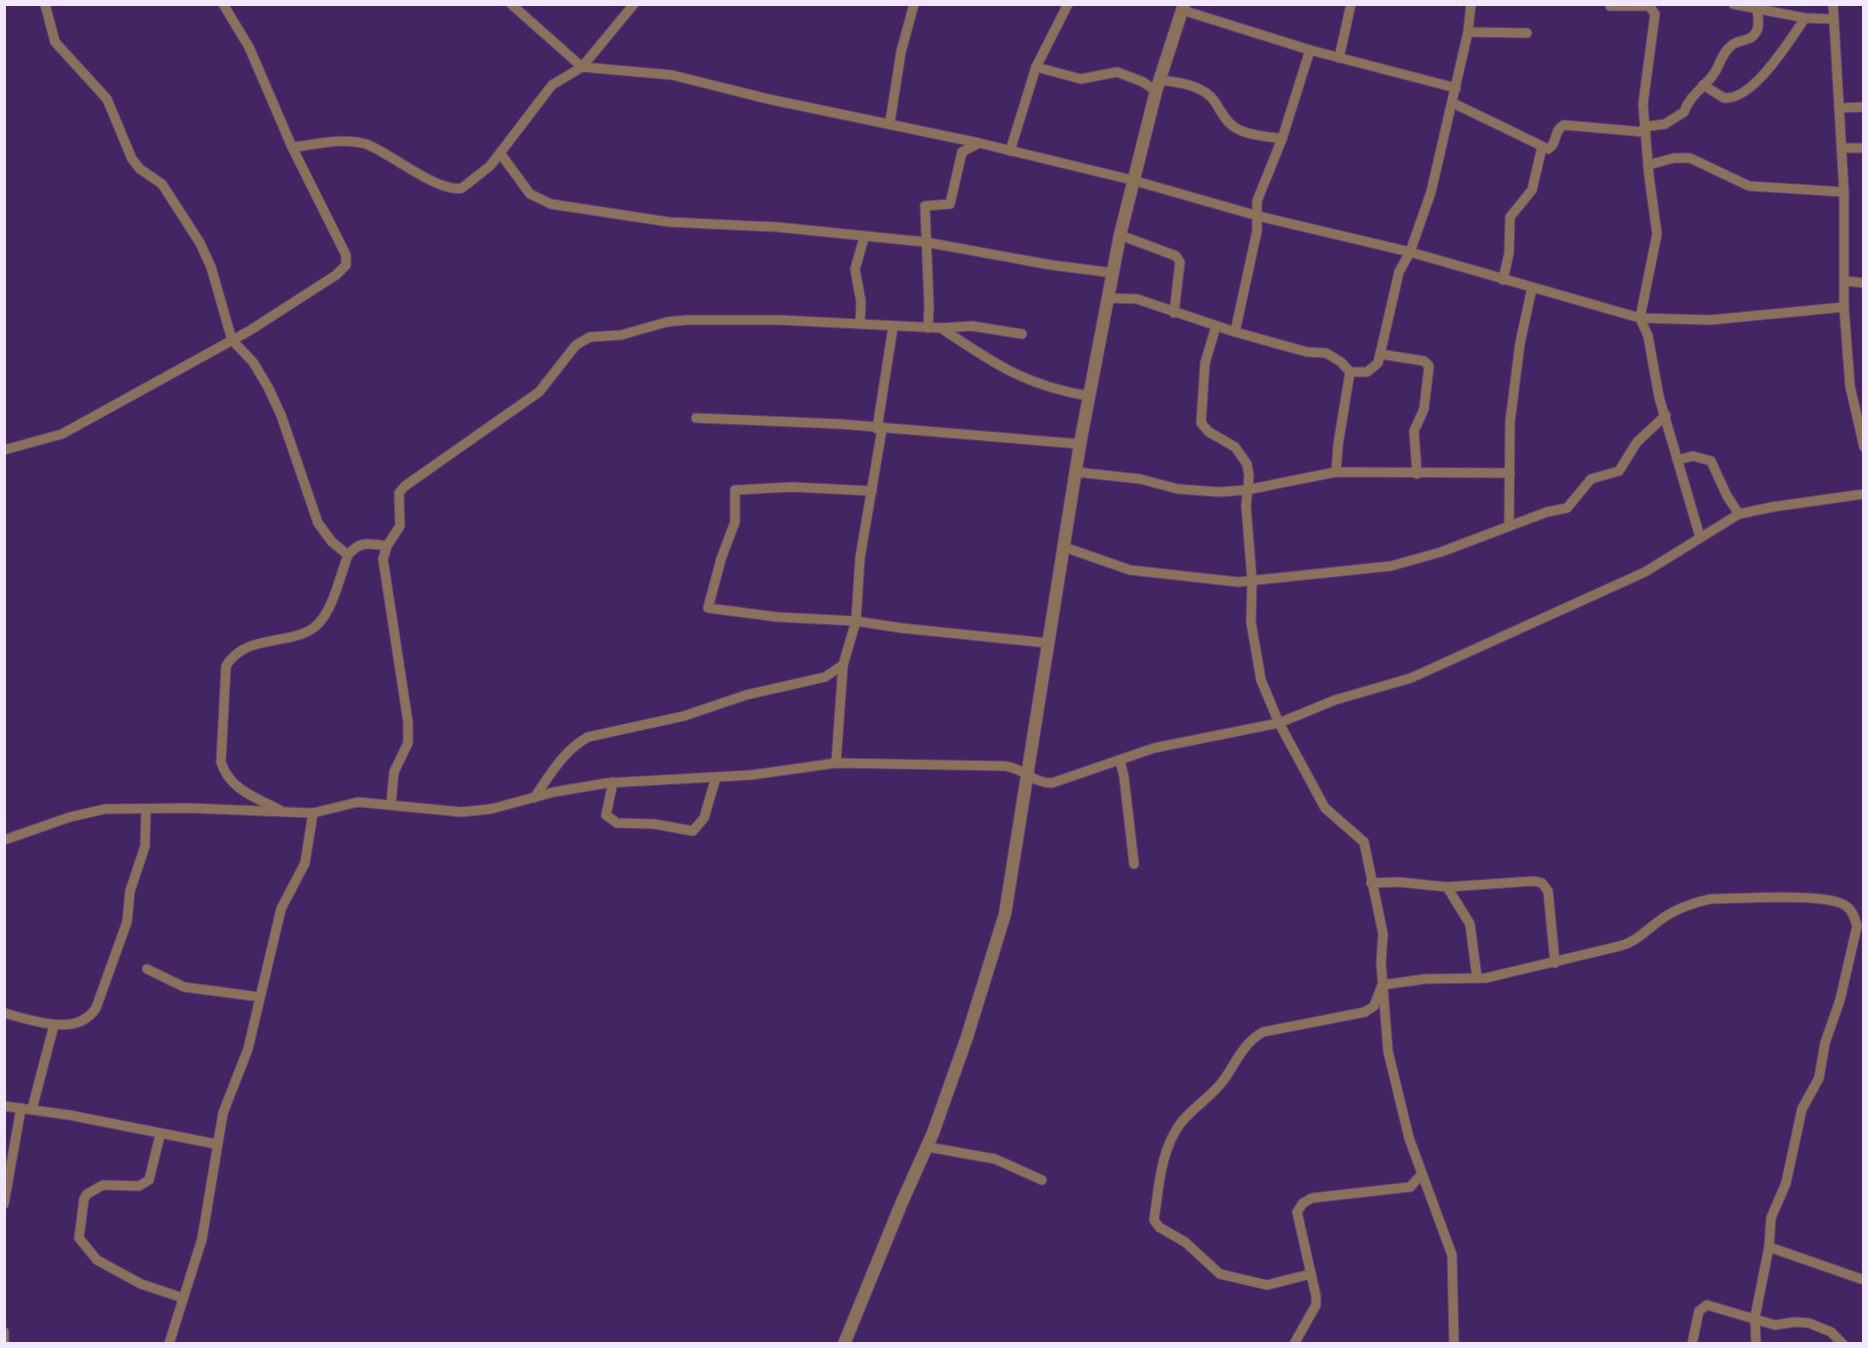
<svg xmlns="http://www.w3.org/2000/svg" width="1868" height="1348" font-family="'PT Sans Narrow',sans-serif">
	<style>
		.lines { fill: none; stroke-linecap: round; stroke-linejoin: round }
		.minor-casing { stroke: #5f447c; stroke-width: 11 }
		.tertiary-casing { stroke: #5f447c; stroke-width: 14 }
		.minor { stroke: #8b7159; stroke-width: 9 }
		.tertiary { stroke: #8b7159; stroke-width: 12 }
	</style>
	<rect width="100%" height="100%" fill="#432563"/>
	<g class="lines">
		<defs>
			<g id="minor">
				<polyline points="45,4 55,42 107,99 132,159 140,169 162,184 200,243 211,267 232,340 253,362 268,387 281,415 318,523 332,542 348,555"/>
				<polyline points="511,4 582,67 672,75 768,99 979,143 1132,180 1258,216 1410,252 1640,318 1710,320 1844,307"/>
				<polyline points="1648,4 1655,14 1643,104 1649,176 1657,234 1640,318 1648,336 1659,397 1700,537"/>
				<polyline points="1733,4 1805,18 1833,19"/>
				<polyline points="1833,4 1844,192 1844,307 1850,386 1864,447"/>
				<polyline points="1610,6 1649,6"/>
				<polyline points="1182,10 1310,50 1456,88"/>
				<polyline points="1468,32 1527,33"/>
				<polyline points="1339,58 1351,4"/>
				<polyline points="1036,67 1081,79 1117,72 1143,82 1156,91"/>
				<path d="M1160,80C1178,82 1204,85 1215,102C1221,111 1226,123 1236,128C1248,136 1268,136 1282,139"/>
				<path d="M1703,85L1724,98C1753,101 1790,40 1805,18"/>
				<path d="M1453,103L1548,149C1558,144 1553,130 1564,125L1644,132"/>
				<polyline points="1839,108 1864,107"/>
				<polyline points="890,122 901,52 914,4"/>
				<path d="M1644,127L1665,124L1684,112C1690,94 1705,88 1715,72C1721,62 1722,53 1732,45C1740,39 1751,42 1756,32C1760,26 1758,17 1757,9"/>
				<path d="M292,147C315,145 343,137 366,144C391,153 437,193 462,188L490,166L552,85L582,67L634,4"/>
				<polyline points="1841,148 1864,148"/>
				<polyline points="1010,151 1036,67 1068,4"/>
				<polyline points="500,153 530,194 551,204 669,222 777,227 925,242 1051,265 1114,273"/>
				<polyline points="1648,165 1674,158 1690,158 1749,186 1844,192"/>
				<polyline points="1120,235 1176,256 1180,262 1174,313"/>
				<polyline points="1503,280 1509,253 1510,217 1532,190 1542,147"/>
				<polyline points="1846,281 1864,283"/>
				<polyline points="1108,298 1137,299 1235,332 1307,352 1326,353 1341,362 1350,372 1367,372 1378,363 1399,272 1410,252 1431,192 1468,32 1471,4"/>
				<polyline points="860,324 861,302 855,269 864,238"/>
				<polyline points="1216,326 1205,363 1201,423 1209,432 1235,447 1247,464 1249,476 1246,506 1252,580 1251,622 1261,680 1279,723 1325,808 1364,842 1383,934 1381,963 1388,1051 1409,1138 1452,1255 1454,1344"/>
				<polyline points="928,328 929,306 925,206 950,204 962,152 979,143"/>
				<path d="M941,328C993,363 1026,386 1089,396"/>
				<polyline points="1235,332 1257,231 1257,201 1282,139 1310,50"/>
				<polyline points="1380,354 1424,361 1429,366 1424,409 1414,431 1417,474"/>
				<polyline points="696,418 840,424 1080,444"/>
				<polyline points="877,429 893,327"/>
				<polyline points="4,450 62,434 249,331 336,275 346,265 346,255 292,147 249,47 223,4"/>
				<polyline points="1677,460 1693,456 1711,461 1727,496 1739,514"/>
				<polyline points="1076,472 1140,479 1178,489 1219,492 1246,490 1336,472 1510,473"/>
				<polyline points="1336,472 1338,445 1350,372"/>
				<polyline points="872,491 793,487 735,490 735,522 721,559 708,608 777,617 856,621 901,628 1048,643"/>
				<polyline points="1509,526 1510,422 1520,343 1532,288"/>
				<polyline points="1064,547 1130,570 1238,582 1391,566 1441,552 1547,512 1567,508 1591,479 1619,471 1637,442 1666,415"/>
				<polyline points="1120,761 1124,777 1134,864"/>
				<polyline points="836,763 843,665 856,621 860,558 882,429"/>
				<polyline points="613,782 606,815 617,823 654,824 693,831 704,818 716,777"/>
				<path d="M534,798C550,775 563,751 588,737L684,716L746,695L825,677L843,665"/>
				<polyline points="391,804 394,772 408,743 408,722 383,559 387,546 400,526 399,493 405,486 539,392 576,345 590,337 621,335 667,322 686,320 780,320 941,328 972,326 1022,334"/>
				<path d="M280,810C255,797 230,790 221,762L226,666C247,631 296,648 319,623C334,606 340,576 348,555C360,540 370,544 387,546"/>
				<path d="M4,840L70,817L105,809L188,808L313,813L358,802L461,812L491,809L554,792L607,783L751,775L836,763L1005,766C1023,768 1033,783 1052,783L1154,748L1279,723L1335,700L1411,678L1645,572L1739,514L1772,507L1864,494"/>
				<polyline points="1371,883 1399,882 1447,887 1534,881 1542,883 1548,891 1555,963"/>
				<polyline points="1447,887 1470,924 1477,978"/>
				<polyline points="147,969 184,987 260,997"/>
				<path d="M1382,985L1425,979L1486,978L1620,946C1636,942 1645,931 1659,921C1673,910 1693,903 1710,899C1737,899 1828,892 1846,906C1853,911 1855,919 1857,926L1840,1000L1825,1043L1819,1078L1802,1109L1786,1183L1771,1218L1769,1247L1755,1317L1756,1344"/>
				<path d="M4,1013C32,1020 77,1038 96,1008L127,922L130,891L145,846L146,809"/>
				<polyline points="4,1106 69,1115 216,1144"/>
				<polyline points="32,1109 54,1025"/>
				<polyline points="160,1135 149,1180 139,1186 103,1185 87,1194 84,1199 79,1238 97,1260 141,1284 183,1298"/>
				<polyline points="928,1147 995,1159 1042,1180"/>
				<polyline points="4,1204 21,1108"/>
				<polyline points="1769,1247 1864,1280"/>
				<path d="M1311,1274L1267,1285L1220,1274L1185,1242L1159,1227L1154,1220C1159,1187 1160,1152 1180,1124C1192,1108 1211,1097 1223,1081C1236,1063 1243,1043 1263,1032L1365,1012L1374,1006L1381,988"/>
				<polyline points="4,1332 4,1343"/>
				<polyline points="169,1344 202,1239 223,1113 248,1049 281,909 305,863 313,813"/>
				<polyline points="1294,1344 1316,1305 1316,1296 1297,1212 1303,1203 1312,1198 1410,1187 1421,1175"/>
				<polyline points="1692,1344 1699,1311 1707,1305 1775,1325 1795,1322 1809,1323 1831,1332 1843,1344"/>
			</g>
			<polyline id="tertiary" points="844,1344 902,1202 933,1133 967,1037 1005,914 1080,444 1120,235 1156,91 1184,4"/>
		</defs>
		<!-- minor casing -->
		<use href="#minor" class="minor-casing"/>
		<!-- tertiary casing -->
		<use href="#tertiary" class="tertiary-casing"/>
		<!-- minor -->
		<use href="#minor" class="minor"/>
		<!-- tertiary -->
		<use href="#tertiary" class="tertiary"/>
	</g>
	<!-- border -->
	<rect width="1868" height="1348" fill="none" stroke="#f1e8ff" stroke-width="12"/>
</svg>
